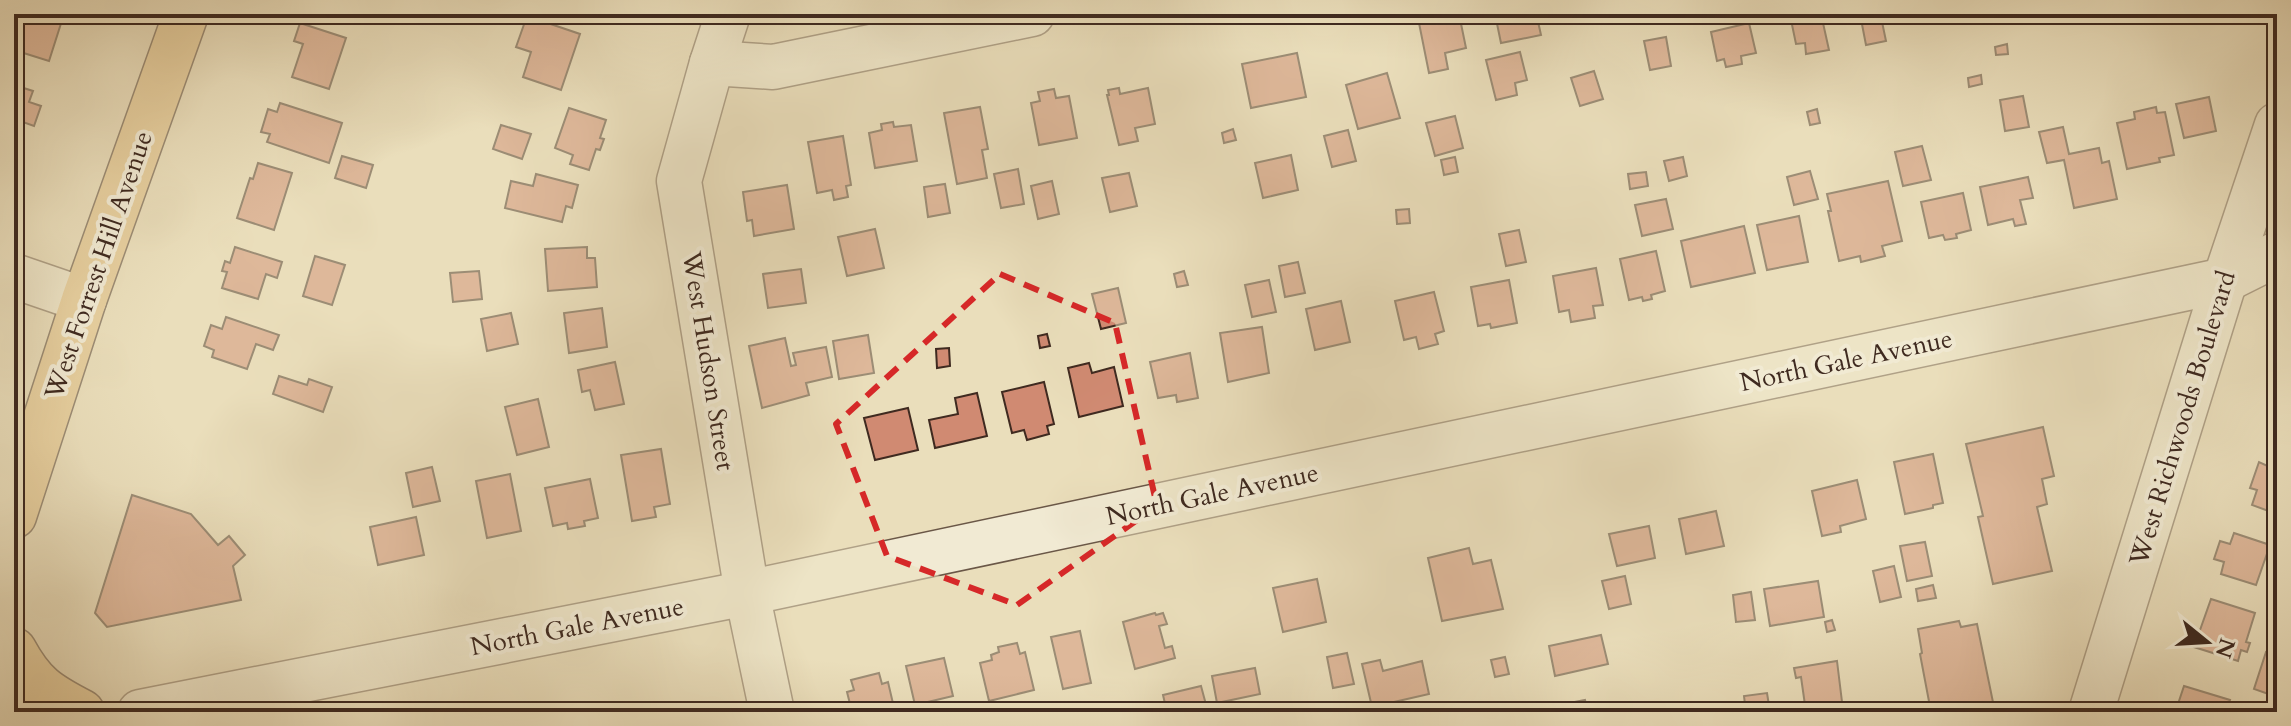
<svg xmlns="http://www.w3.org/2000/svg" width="2291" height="726" font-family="Cardo,serif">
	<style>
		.building { fill: #d08a72; stroke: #3f2a20; stroke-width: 2 }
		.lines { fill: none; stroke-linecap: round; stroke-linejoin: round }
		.minor-casing { stroke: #6a5747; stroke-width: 47 }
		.major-casing { stroke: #3f2a20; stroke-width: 47 }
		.minor { stroke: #f1ead3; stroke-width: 44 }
		.major { stroke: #e5bf7e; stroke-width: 44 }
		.marked { fill: none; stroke: #d62828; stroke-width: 6; stroke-dasharray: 16 10; stroke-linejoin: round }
		.labels { text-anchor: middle; stroke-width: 8; stroke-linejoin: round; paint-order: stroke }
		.street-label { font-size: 26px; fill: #3f2a20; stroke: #f1ead3 }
	</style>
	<rect width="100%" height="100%" fill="#eadebb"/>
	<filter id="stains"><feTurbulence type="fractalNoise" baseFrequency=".0025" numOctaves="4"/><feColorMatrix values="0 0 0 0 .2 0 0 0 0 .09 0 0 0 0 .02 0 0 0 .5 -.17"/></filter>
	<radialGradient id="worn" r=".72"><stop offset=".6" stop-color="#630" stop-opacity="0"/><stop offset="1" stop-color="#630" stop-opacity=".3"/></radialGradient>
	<!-- building -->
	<g class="building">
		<polygon points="14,14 64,14 49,61 14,50 22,20 14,17"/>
		<polygon points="623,14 652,14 648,23"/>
		<polygon points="1433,14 1443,14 1444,17 1459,14 1466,48 1445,53 1448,69 1429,73 1419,23 1435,20"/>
		<polygon points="1495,14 1545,14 1545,16 1537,17 1541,35 1501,43"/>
		<polygon points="1796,14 1821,14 1829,50 1806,54 1805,43 1796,44 1790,15"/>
		<polygon points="1860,14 1905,14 1906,17 1894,20 1893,14 1881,17 1886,41 1866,45"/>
		<polygon points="527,16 580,34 561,90 523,77 531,52 516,47"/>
		<polygon points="300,23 346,38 329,89 292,77 303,44 294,41"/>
		<polygon points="1749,23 1756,53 1741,56 1742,64 1726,67 1724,59 1717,61 1711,32"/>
		<polygon points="1666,37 1671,66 1650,70 1644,41"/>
		<polygon points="2007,44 2008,54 1996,55 1995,47"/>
		<polygon points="1520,52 1527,80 1515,83 1517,95 1496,100 1486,60"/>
		<polygon points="1297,53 1306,97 1251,108 1242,64"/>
		<polygon points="1594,71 1603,99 1580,106 1571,78"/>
		<polygon points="1387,73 1400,118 1358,129 1346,85"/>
		<polygon points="1981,75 1982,84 1969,87 1968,78"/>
		<polygon points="14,85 33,91 29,102 41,106 34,126 23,122 19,134 14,133"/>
		<polygon points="1119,88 1120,94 1148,88 1155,124 1135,128 1138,141 1119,145 1107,95 1109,95 1108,90"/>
		<polygon points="1054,89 1056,98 1069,96 1077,138 1039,145 1031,103 1040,101 1038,92"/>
		<polygon points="2023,96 2029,127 2005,131 2000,100"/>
		<polygon points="2209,97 2216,131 2184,138 2176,104"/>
		<polygon points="280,103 342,123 329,163 267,142 270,134 261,132 268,109 277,112"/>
		<polygon points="980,107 988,149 982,150 987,178 957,184 944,113"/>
		<polygon points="2156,107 2157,113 2165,112 2174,155 2159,158 2160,162 2127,169 2117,123 2135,119 2134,112"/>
		<polygon points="569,108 606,120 600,138 604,139 600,150 596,149 589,170 570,164 573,155 555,148"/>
		<polygon points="1817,109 1820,123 1810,125 1807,112"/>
		<polygon points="1455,116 1463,148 1435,156 1426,123"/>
		<polygon points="893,122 894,127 911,125 917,161 875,168 869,133 882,130 881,124"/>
		<polygon points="501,125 531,134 522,159 493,149"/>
		<polygon points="2063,127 2069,154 2099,148 2102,163 2109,161 2117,199 2074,208 2064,160 2047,163 2039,132"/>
		<polygon points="1233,129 1236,140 1224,143 1222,133"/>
		<polygon points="1348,130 1356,161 1332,167 1324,136"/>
		<polygon points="843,136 851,185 846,186 848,197 834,200 832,190 817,193 808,142"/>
		<polygon points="1922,146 1931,180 1903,186 1895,152"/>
		<polygon points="1291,155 1298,190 1263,198 1255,163"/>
		<polygon points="342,156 373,165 366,188 335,178"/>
		<polygon points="1455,157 1458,172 1444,175 1441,160"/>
		<polygon points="1683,157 1687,176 1669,181 1664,161"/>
		<polygon points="258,163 292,173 274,230 237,218 250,178 253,179"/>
		<polygon points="1018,169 1024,204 1001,208 994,174"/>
		<polygon points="1810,171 1818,199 1794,205 1787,177"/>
		<polygon points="1646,172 1648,186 1630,189 1628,174"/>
		<polygon points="1129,173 1137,206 1110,212 1102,178"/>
		<polygon points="536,174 578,185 572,208 566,206 562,222 505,208 511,181 533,186"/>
		<polygon points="2028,177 2033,198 2020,200 2026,224 2015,226 2013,219 1988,225 1980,187"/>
		<polygon points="1052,181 1059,214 1038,219 1031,186"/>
		<polygon points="1888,181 1902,241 1882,246 1885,256 1861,262 1860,256 1839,261 1828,211 1831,211 1827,194"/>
		<polygon points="945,184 950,213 928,217 924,187"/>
		<polygon points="787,185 794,229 754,236 752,220 747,221 743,192"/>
		<polygon points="1963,193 1971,230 1956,234 1957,238 1945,240 1943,235 1929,238 1921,202"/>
		<polygon points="1666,199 1673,229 1642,236 1635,205"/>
		<polygon points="1409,209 1410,223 1397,224 1396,210"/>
		<polygon points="1799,216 1808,262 1767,270 1757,225"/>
		<polygon points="1744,226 1755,273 1691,287 1681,241"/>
		<polygon points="875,229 884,268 847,276 838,237"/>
		<polygon points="1519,230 1526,262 1506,266 1499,234"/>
		<polygon points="235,247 282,262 277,278 266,274 258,299 222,288 227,272 222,271 225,261 230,263"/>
		<polygon points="587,247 587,258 595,258 597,287 548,291 545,249"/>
		<polygon points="1656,251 1665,291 1651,295 1652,299 1643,301 1642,297 1629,300 1620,259"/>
		<polygon points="315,256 345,265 332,305 303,296"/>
		<polygon points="1298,262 1305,293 1285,297 1279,266"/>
		<polygon points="1596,268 1603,305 1593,306 1595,318 1571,322 1569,310 1559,312 1553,276"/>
		<polygon points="801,269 806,303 768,308 763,274"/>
		<polygon points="479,271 482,299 453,302 450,273"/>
		<polygon points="1184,271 1188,285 1177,287 1174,274"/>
		<polygon points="1269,280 1276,312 1252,317 1245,285"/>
		<polygon points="1509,280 1517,323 1491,328 1490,324 1478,326 1471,287"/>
		<polygon points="1118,288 1126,323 1101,329 1092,294"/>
		<polygon points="1434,292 1444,331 1435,334 1438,344 1419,349 1416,337 1404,340 1395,301"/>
		<polygon points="1341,301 1350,342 1315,350 1306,309"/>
		<polygon points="602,308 607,347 569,353 564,313"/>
		<polygon points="511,313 518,344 487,351 481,319"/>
		<polygon points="226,317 279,335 273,350 256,344 247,369 212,357 214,350 204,346 211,325 222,329"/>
		<polygon points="1262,327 1269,373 1228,382 1220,333"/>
		<polygon points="1047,334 1050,346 1040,348 1038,336"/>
		<polygon points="868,335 874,373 839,379 833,341"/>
		<polygon points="785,338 791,366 796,365 793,353 826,347 832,377 806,383 809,395 762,408 749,346"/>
		<polygon points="949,348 950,366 937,368 936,349"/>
		<polygon points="1190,353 1198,398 1177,402 1176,395 1158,398 1150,362"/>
		<polygon points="615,362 624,404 595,410 590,390 582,392 578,370"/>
		<polygon points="1089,363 1092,373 1114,367 1123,406 1079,417 1068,368"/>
		<polygon points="279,376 307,385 309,379 332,387 323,412 273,394"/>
		<polygon points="1044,382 1054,424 1047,426 1049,434 1027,440 1024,430 1012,433 1002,392"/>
		<polygon points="977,393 987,436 935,448 929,420 958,414 955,398"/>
		<polygon points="538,399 549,447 517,455 505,407"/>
		<polygon points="908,408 918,450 875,460 864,418"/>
		<polygon points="2043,427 2054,476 2042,479 2047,504 2037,507 2052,571 1993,584 1978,517 1983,516 1966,444"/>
		<polygon points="661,449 670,504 654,507 656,517 632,521 621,455"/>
		<polygon points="2277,450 2277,514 2252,505 2257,490 2250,488 2259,462 2272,468"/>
		<polygon points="1933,454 1943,503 1933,505 1933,508 1905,514 1894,462"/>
		<polygon points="432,467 440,501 413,507 406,473"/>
		<polygon points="510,474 521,531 487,538 476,481"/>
		<polygon points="590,479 598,518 584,521 585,526 568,529 567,523 553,526 545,488"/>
		<polygon points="1857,480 1866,519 1840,526 1841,532 1822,536 1812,491"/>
		<polygon points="132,495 191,514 218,545 229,536 245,555 233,566 241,600 107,627 95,613"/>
		<polygon points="1716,511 1724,546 1686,554 1679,519"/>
		<polygon points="416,517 424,555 378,565 370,527"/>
		<polygon points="1649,526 1655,558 1617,566 1609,534"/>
		<polygon points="2234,533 2270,545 2256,585 2221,574 2224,562 2214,559 2220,541 2230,544"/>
		<polygon points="1925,542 1932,576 1907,581 1900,546"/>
		<polygon points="1469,548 1473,564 1491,560 1503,609 1442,621 1428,558"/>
		<polygon points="1894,566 1901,597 1880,602 1873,571"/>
		<polygon points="1625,576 1631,604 1609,609 1602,581"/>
		<polygon points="1317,579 1326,622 1283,632 1273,588"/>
		<polygon points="1818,581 1824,617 1770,626 1764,589"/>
		<polygon points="1933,585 1936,598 1918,601 1916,589"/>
		<polygon points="1751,592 1755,620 1736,622 1733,595"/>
		<polygon points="2211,599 2255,613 2246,642 2250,643 2247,652 2241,650 2238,661 2194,647"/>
		<polygon points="1155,613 1156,615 1163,613 1167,624 1159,626 1165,648 1172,646 1175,658 1135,669 1123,622"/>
		<polygon points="1832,620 1835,630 1827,632 1825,622"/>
		<polygon points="1959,621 1961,627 1977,624 1995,712 1931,712 1920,654 1922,653 1918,629"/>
		<polygon points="1080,631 1091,683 1063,689 1051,637"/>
		<polygon points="1601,635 1608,664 1555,676 1549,646"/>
		<polygon points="1017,643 1020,654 1025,652 1034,690 989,701 980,663 992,660 991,655 999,652 998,647"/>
		<polygon points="2266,652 2277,656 2277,697 2254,689"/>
		<polygon points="1347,653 1354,684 1333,688 1327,657"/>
		<polygon points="1505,657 1509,674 1495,677 1491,660"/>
		<polygon points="944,658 953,696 915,705 906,666"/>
		<polygon points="1380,660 1383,671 1422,661 1429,694 1372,707 1362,664"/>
		<polygon points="1837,661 1842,702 1825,705 1826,711 1806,712 1801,677 1796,678 1794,668"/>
		<polygon points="1255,668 1260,694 1217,703 1212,676"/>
		<polygon points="879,673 882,684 888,682 895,712 852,712 847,692 854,690 851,680"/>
		<polygon points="1201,686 1208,712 1167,712 1163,695"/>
		<polygon points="2184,686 2230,700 2226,712 2183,712 2184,709 2177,707"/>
		<polygon points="1767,693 1770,712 1746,712 1744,696"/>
		<polygon points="1585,700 1588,712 1550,712 1549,707"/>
	</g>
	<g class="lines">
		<defs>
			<g id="minor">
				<polyline points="728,14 712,63 679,181 747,593 772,712"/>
				<polyline points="712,63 773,67 1032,14"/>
				<polyline points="14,276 84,300"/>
				<polyline points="140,712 747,593 2225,280 2277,254"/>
				<polyline points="2091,712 2225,280 2277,125"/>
			</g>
			<g id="major">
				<polyline points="14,516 84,300 186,14"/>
				<path d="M14,650C33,685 47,694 82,712"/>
			</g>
		</defs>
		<!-- minor casing -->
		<use href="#minor" class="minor-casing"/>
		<!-- major casing -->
		<use href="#major" class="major-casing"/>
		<!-- minor -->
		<use href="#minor" class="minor"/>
		<!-- major -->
		<use href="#major" class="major"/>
	</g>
	<!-- marked area -->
	<path d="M0 0H2291V726H0ZM1000,274L1115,323L1157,506L1017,605L887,556L836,424Z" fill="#eadebb" fill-opacity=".55" fill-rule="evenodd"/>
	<path class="marked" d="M1000,274L1115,323L1157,506L1017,605L887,556L836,424Z"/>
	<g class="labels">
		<!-- street labels -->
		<g class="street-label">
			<text transform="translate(98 265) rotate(-71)" y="9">West Forrest Hill Avenue</text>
			<text transform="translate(1846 360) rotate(-12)" y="9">North Gale Avenue</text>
			<text transform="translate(709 361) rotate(81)" y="9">West Hudson Street</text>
			<text transform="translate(2182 418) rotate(-73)" y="9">West Richwoods Boulevard</text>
			<text transform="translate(1212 494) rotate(-12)" y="9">North Gale Avenue</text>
			<text transform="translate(577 626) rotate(-11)" y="9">North Gale Avenue</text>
		</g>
	</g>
	<!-- margin -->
	<rect width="2291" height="726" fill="none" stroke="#eadebb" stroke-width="48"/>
	<rect x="16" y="16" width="2259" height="694" fill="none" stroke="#3f2a20" stroke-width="4"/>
	<rect x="24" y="24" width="2243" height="678" fill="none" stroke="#3f2a20" stroke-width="2"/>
	<!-- north arrow -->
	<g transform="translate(2207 642) rotate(108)" stroke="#f1ead3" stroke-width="6" paint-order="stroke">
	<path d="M0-6L14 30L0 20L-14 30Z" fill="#3f2a20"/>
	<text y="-12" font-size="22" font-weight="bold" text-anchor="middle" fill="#3f2a20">N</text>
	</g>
	<rect width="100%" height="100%" filter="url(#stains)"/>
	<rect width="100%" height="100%" fill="url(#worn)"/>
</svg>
